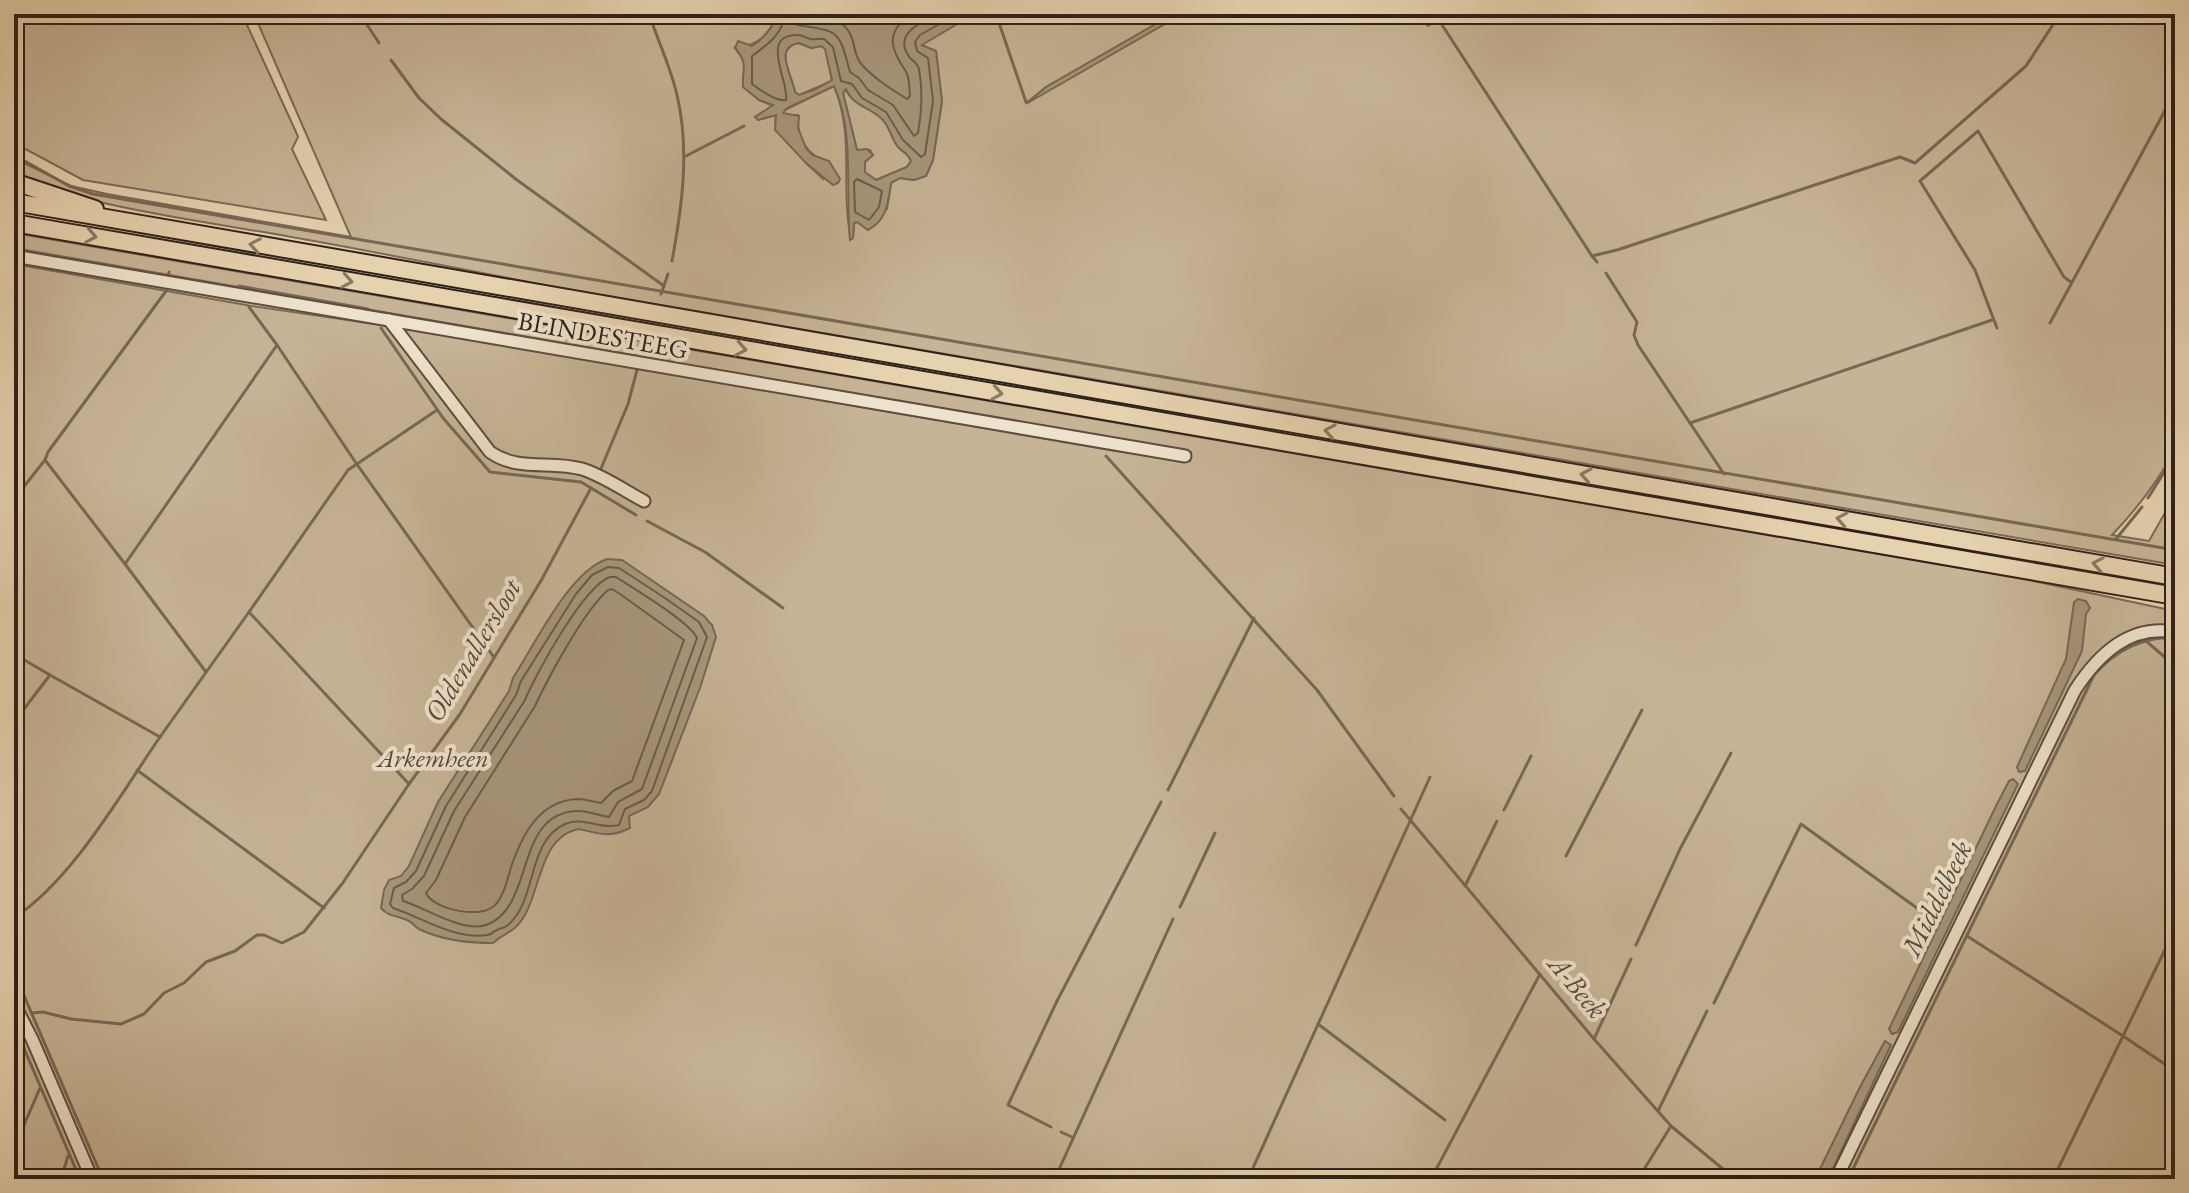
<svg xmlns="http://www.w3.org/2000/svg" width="2189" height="1193" font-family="'EB Garamond',serif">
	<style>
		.green { fill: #c7b496; stroke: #7a6b58; stroke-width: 2 }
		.water { fill: #a8967d; stroke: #776855; stroke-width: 2; fill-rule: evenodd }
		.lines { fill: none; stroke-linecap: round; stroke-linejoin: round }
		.shore { stroke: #6a5c4c; stroke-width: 2 }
		.stream { stroke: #776855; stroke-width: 3 }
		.minor-casing { stroke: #5c4e40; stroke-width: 15 }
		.highway-casing { stroke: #2d221a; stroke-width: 20 }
		.minor { stroke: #efe2cc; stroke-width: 11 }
		.highway { stroke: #e7d2b0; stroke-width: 16 }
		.oneway { stroke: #8a7a65 }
		.labels { text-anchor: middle; stroke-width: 8; stroke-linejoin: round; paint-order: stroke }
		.street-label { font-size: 26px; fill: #2d221a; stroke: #efe2cc }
		.park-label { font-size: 26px; font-style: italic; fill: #544639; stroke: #efe2cc }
		.water-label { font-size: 28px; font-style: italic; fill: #584b3d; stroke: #efe2cc }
	</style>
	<rect width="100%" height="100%" fill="#e7d2b0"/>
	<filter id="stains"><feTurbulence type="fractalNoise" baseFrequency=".0025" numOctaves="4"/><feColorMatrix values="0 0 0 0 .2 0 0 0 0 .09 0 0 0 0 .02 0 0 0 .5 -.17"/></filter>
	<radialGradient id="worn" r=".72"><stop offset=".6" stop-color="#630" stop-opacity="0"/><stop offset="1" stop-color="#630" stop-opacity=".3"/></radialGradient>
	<!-- green -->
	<g class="green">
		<polygon points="14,14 242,14 296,132 298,137 292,149 326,220 83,180 14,143"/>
		<path d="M254,14H778C769,35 758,46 735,48C743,57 748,65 743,77L759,100L773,106L756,117L758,120L776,115L775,122L806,163L823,179L829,161C806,157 797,137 798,115H785L783,111L834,86C855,135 840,188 851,239L853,238L854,223L887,209L891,183L900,178L914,180L926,176L933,160L942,101L936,51L921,46L924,42L974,14H1169L1161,21L1046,87L1026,103L1182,14H1420L1428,26L1438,19L1435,14H2175V450C2158,481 2137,509 2112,535L2149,541L2175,495V565L561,288C469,271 378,252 286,236C195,220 102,209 14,177V158L71,186L107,194L351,237Z"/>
		<path d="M799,43L811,48L821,46L826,49L832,81L799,95L795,92C792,74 773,48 799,43Z"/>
		<path d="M845,89C854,105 868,106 881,118C890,126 891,138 898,147C904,153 908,153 911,161L907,167L876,180L864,172L865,162L873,155L870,150H857L843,93Z"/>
		<polygon points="14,233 2029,580 2175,611 2175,1179 14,1179 14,264 252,306 415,330 1116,451 1190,461 1191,452 14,248"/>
	</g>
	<!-- water -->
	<g class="water">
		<path d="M778,14H943L951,17L959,14H974L922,45L936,51L942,101L933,160L926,176L914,180L900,178L891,183C888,203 887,220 868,230L857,222L854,223L853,238L850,240C845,189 855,133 834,86L787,108L783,113L799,116L798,128L806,148L812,155L829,161L840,179L838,183L833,185L806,163L775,130L776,115L758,120L755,117L773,105L759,100L743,87C742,67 749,65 735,48L738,41L752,46C765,38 772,28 778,14ZM799,43L811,48L821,46L825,49L832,80L814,90L799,95L795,92C792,75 773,47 799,43ZM846,89C853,106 869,107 881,118C890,126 891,138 898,147C904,153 908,153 911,161L907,167L876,180L865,172V162L873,155L867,149L857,150L843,93Z"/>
		<polygon points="1169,14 1182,14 1026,104 1046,87 1161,21"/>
		<path d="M607,559L622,560L704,616L712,625L716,637L700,688L659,794L648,807L629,816L630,828C611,838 599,834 579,829C541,836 541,886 525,915C514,934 506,931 493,943C469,943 441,940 419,929C415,927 413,923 409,921C398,915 390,918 381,908L384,890L389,880L401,876L409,866L438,802L509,691L513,678C535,644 569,572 607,559Z"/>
		<polygon points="2078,599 2086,601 2090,608 2086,614 2082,651 2025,771 2019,772 2017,767 2066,659 2074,602"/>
		<polygon points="2013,779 2018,784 1898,1032 1892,1034 1889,1029 1996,806 2009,781"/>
		<polygon points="1885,1041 1891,1045 1828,1179 1815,1179 1860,1087"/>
	</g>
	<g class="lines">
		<!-- shore -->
		<g class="shore">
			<path d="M785,14C783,34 767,45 752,56V84C760,90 777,102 786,100C790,83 758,34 798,35C803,35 807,39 811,39C815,40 820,38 824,39L833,47L841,81L852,84L862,98L886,112L903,140L921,157L925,154L933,101L928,58L917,51L915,42L920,35L957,14"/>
			<path d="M795,14L797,25C841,32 838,29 850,72L859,78L868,90L893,105L914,136L918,133C922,111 923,91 919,69C917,61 912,62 908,55C894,33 922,22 937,14"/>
			<path d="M808,14C818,18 828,15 838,21C859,34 850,52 862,65C875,79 891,89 907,99L910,96C909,88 910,76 905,70C890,48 885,31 912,14"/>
			<polygon points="857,179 882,191 879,207 869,220 855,212 854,182"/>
			<path d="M608,567L619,568L665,598L699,622L707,637L652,791L644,800L625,809L619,825C600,830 583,816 565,824C526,842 538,899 508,925C503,929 503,927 497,930C490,933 494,934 487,935C455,940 421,917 393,908L390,904L394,888L406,882L416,871L446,806L516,695L521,681L576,594L592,575Z"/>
			<path d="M610,577H616C633,588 690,622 697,638L642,789L618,802L609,817C599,816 589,811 579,811C513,811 536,908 486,925C463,933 424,907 403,901L402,895L412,889L424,876L454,811L525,700C536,673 584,586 610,577Z"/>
			<path d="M608,590L612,589L620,594L684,640L632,781L613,791L601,803C594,802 585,799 577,799C540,801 523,833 512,864C508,877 505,893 496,904C484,920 433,910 426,893L436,880L465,817L535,706C549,676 584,611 608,590Z"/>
		</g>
		<!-- stream -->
		<g class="stream">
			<polyline points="360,14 379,43"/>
			<path d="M649,14C658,41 671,68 677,95C690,150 682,207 672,261"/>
			<polyline points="996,14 1026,102"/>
			<polyline points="1435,14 1592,256"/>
			<polyline points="391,60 419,98 441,119 517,180 664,286"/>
			<polyline points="14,155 69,186 93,194 2175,550"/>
			<polyline points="684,157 744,126"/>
			<polyline points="1597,262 1592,256 1617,250 1900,157 1915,163 2026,66 2060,14"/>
			<polyline points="1606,273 1637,322 1634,335 1638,345 1724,474"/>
			<polyline points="168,276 169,272"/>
			<polyline points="239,286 368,309 370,311"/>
			<polyline points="661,294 668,274"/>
			<polyline points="2050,323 2175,92"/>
			<polyline points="381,328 443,418 490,472 581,482 636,515"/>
			<polyline points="1997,328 1975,270 1920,181 1978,131 2064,277 2071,282"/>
			<polyline points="277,345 356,463 493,656"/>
			<polyline points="1690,423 1992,320"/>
			<polyline points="1106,456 1317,690 1394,796"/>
			<polyline points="45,460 125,564 277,345 249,307"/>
			<polyline points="600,471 628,404 637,370"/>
			<polyline points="2148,498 2175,455"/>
			<polyline points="14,499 45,460 48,452 166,291"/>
			<polyline points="647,521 705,552 783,608"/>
			<polyline points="2116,539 2142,507"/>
			<polyline points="125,564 206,672"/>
			<polyline points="249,612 348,470 437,410"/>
			<polyline points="2146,641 2175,666"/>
			<polyline points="14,654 50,675 14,722"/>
			<polyline points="160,737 249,612 409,784"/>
			<polyline points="137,770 324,908"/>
			<polyline points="1168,790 1254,618"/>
			<polyline points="1401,809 1594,1039 1671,1126 1735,1179"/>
			<polyline points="1504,810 1531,756"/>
			<polyline points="1566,856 1642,710"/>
			<polyline points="1465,886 1497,821"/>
			<polyline points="1180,907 1215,833"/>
			<path d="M14,918C73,879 120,795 160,737L50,675"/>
			<polyline points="2175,929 2123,1036 2175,1071"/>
			<polyline points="1967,936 2123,1036 2053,1179"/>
			<polyline points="1636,945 1680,849 1731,753"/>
			<polyline points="14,978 17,983"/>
			<polyline points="22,991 103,1179"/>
			<polyline points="1714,1003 1801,824 1932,919"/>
			<polyline points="32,1013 43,1012 71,1019 121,1024 144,1014 164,993 184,983 206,962 235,951 257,935 264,935 282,943 304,932 342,884 409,784 460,714 542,579 591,488"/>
			<polyline points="1318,1024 1445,1120"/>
			<polyline points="14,1025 80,1179"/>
			<polyline points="1594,1039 1631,959"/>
			<polyline points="1658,1111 1707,1011"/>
			<polyline points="1051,1127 1008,1105 1057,1001 1161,802"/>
			<polyline points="1061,1132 1072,1137"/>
			<polyline points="14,1148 40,1088"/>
			<polyline points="61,1179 68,1156"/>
			<polyline points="1061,1179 1056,1176 1173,919"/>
			<polyline points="1248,1179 1430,777"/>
			<polyline points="1431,1179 1540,974"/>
			<polyline points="1638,1179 1671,1126"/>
			<path d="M1848,1179L2094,675C2114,652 2144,635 2175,638"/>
		</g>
		<defs>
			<g id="minor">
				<polyline points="14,256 1185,456"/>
				<path d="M389,320L490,452C518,472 551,460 582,469C604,476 625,491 644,501"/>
				<polyline points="14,1004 32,1039 92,1179"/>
				<path d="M1836,1179L2075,690C2098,655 2129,624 2175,632"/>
			</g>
			<g id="highway">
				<polyline points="14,182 95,209"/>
				<polyline points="14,202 2175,577"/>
				<polyline points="14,223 2175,596"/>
			</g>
		</defs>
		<!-- minor casing -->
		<use href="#minor" class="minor-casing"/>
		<!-- highway casing -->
		<use href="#highway" class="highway-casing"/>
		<!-- minor -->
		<use href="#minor" class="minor"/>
		<!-- highway -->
		<use href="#highway" class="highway"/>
	</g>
	<!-- one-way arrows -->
	<defs><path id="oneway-chevron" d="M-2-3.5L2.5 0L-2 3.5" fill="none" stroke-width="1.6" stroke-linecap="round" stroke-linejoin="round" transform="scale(2)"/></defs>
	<g class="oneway">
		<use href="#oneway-chevron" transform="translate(91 236) rotate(10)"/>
		<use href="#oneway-chevron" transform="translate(255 245) rotate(-170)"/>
		<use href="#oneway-chevron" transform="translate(347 281) rotate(10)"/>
		<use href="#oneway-chevron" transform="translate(741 349) rotate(10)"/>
		<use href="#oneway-chevron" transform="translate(997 393) rotate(10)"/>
		<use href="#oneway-chevron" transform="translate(1330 431) rotate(-170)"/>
		<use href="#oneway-chevron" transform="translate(1586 475) rotate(-170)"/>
		<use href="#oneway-chevron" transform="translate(1842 519) rotate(-170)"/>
		<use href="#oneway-chevron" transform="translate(2098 564) rotate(-170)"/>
	</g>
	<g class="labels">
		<!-- street labels -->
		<g class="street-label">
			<text transform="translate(603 335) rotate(10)" y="9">BLINDESTEEG</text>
		</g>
		<!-- park labels -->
		<g class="park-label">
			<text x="433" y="767">Arkemheen</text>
		</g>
		<!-- water labels -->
		<g class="water-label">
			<text transform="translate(472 650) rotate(-59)" y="10">Oldenallersloot</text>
			<text transform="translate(1936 898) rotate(-64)" y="10">Middelbeek</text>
			<text transform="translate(1578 986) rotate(50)" y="10">A-Beek</text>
		</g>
	</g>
	<!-- margin -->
	<rect width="2189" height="1193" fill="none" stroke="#e7d2b0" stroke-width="48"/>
	<rect x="16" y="16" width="2157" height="1161" fill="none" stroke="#2d221a" stroke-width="4"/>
	<rect x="24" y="24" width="2141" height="1145" fill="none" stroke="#2d221a" stroke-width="2"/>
	<rect width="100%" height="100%" filter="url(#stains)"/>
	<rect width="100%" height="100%" fill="url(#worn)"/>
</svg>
